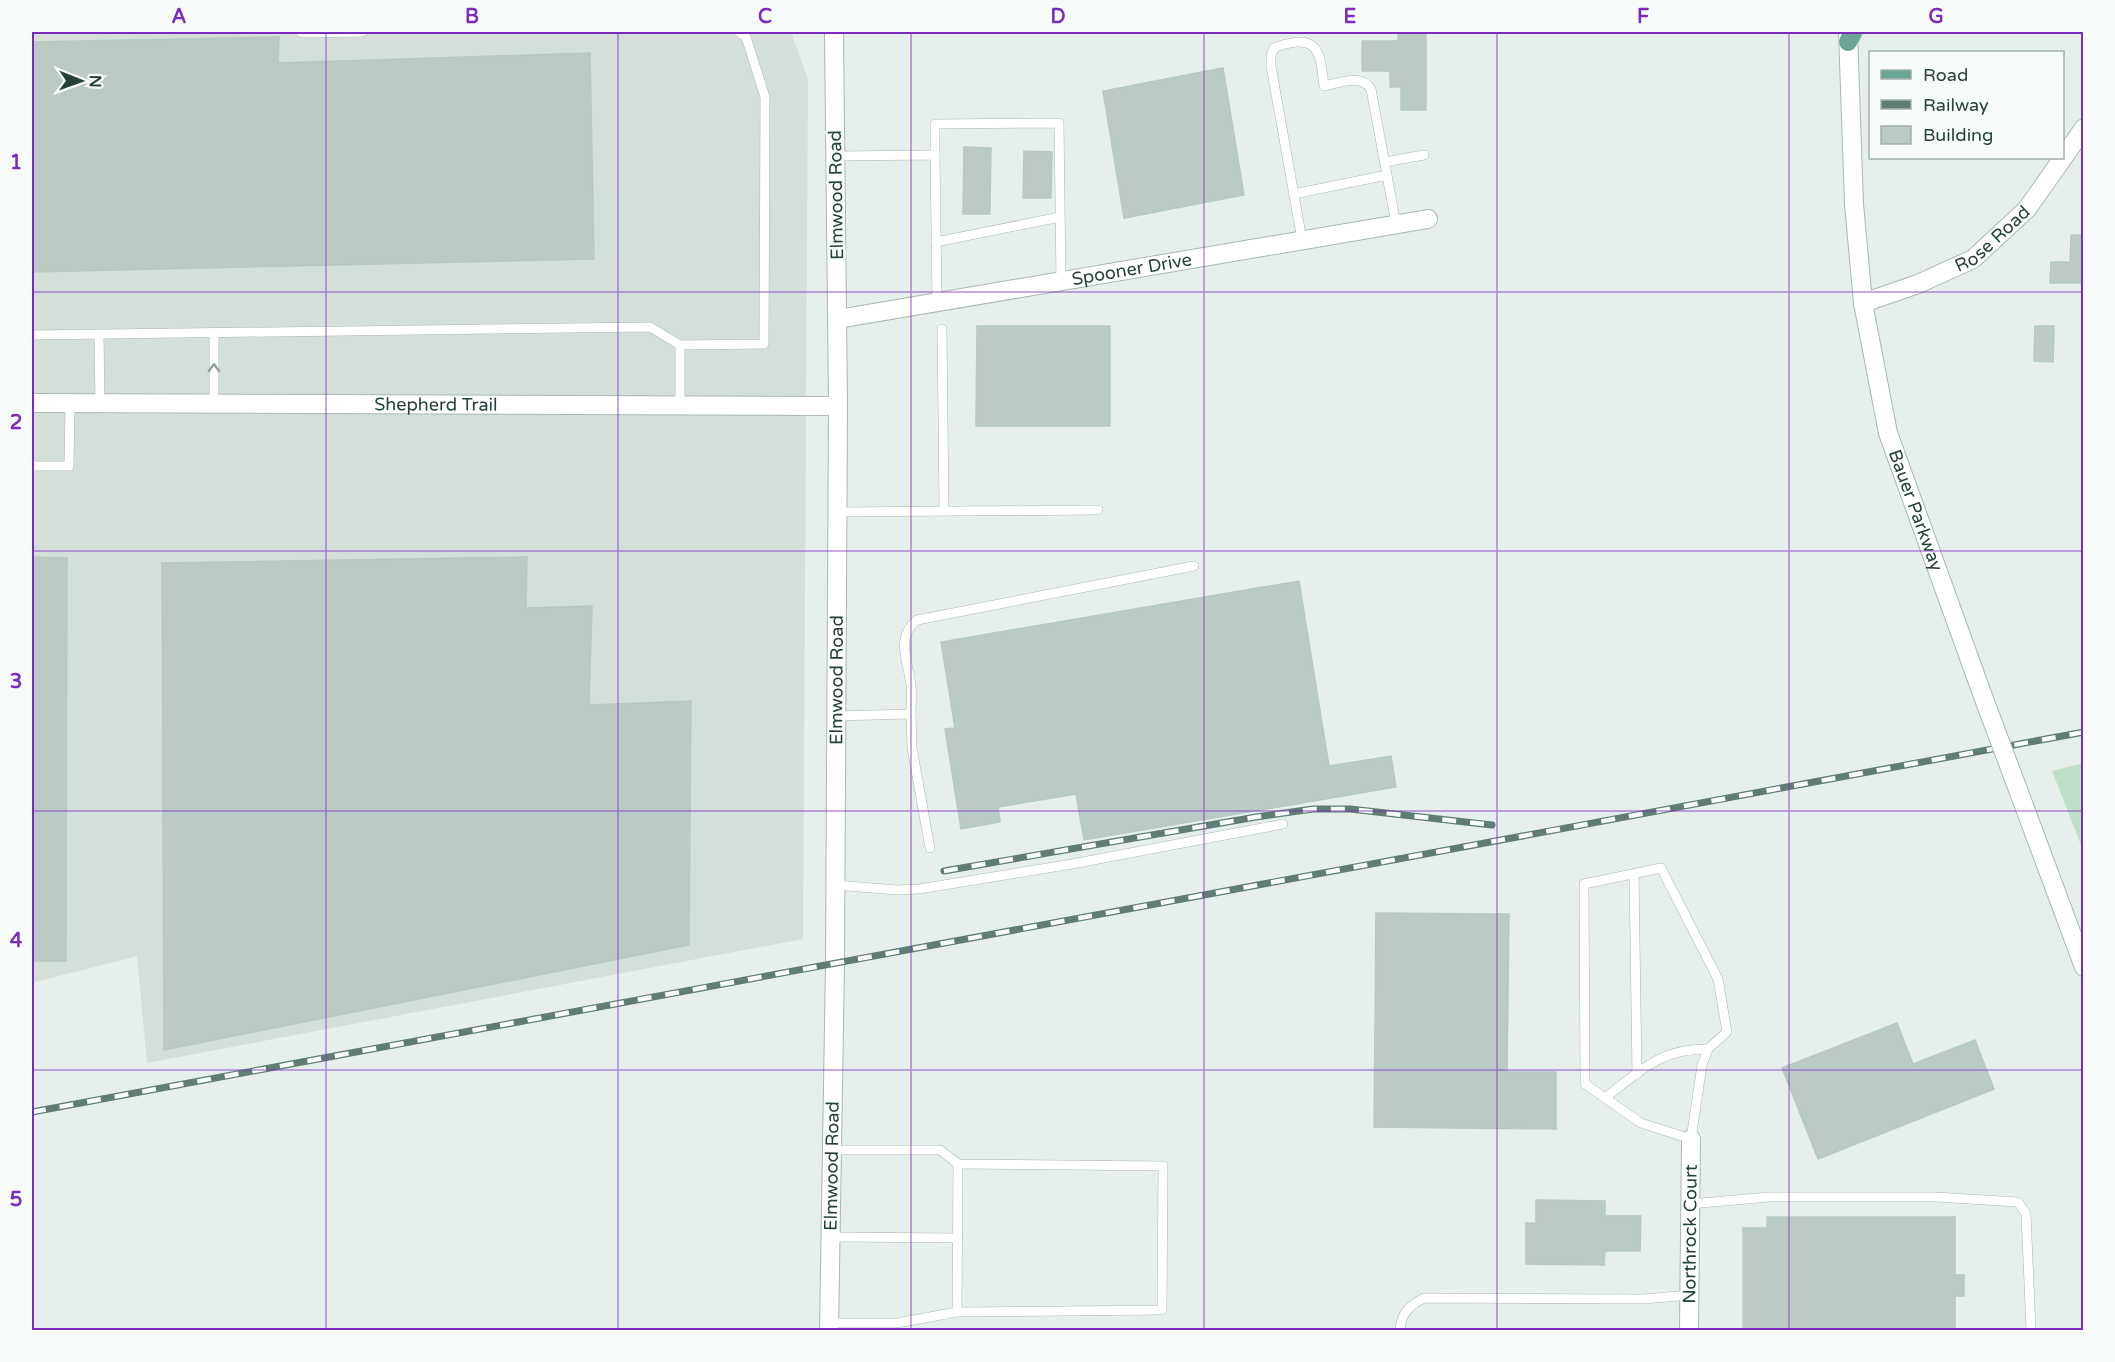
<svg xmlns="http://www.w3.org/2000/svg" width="2115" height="1362" font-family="'Varela Round',sans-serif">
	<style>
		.built { fill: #d4dfda }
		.green { fill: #bfe0c8 }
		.building { fill: #bbcac4; stroke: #b8c9c2; stroke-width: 1.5 }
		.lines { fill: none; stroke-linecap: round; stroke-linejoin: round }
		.lane-casing { stroke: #a8b8b2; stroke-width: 10 }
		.street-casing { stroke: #a8b8b2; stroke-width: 20 }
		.secondary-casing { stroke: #a4bbb3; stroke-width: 20 }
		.primary-casing { stroke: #c2cac8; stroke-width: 20 }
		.lane { stroke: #fff; stroke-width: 9 }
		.street { stroke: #fff; stroke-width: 18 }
		.secondary { stroke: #fff; stroke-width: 18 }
		.primary { stroke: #6aa596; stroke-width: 18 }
		.rail-casing { stroke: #5f7d75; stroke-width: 7 }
		.rail { stroke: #f7fbf9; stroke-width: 4.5; stroke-dasharray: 14; stroke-linecap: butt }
		.secondary-bridge-casing { stroke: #a4bbb3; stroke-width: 20; stroke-linecap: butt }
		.secondary-bridge { stroke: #fff; stroke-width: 18 }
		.oneway { stroke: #92a09c }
		.grid { fill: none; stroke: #7b2cbf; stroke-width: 1.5; stroke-opacity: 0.55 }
		.labels { text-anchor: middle; stroke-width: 5; stroke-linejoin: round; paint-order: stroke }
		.street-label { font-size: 18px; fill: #24423a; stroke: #f7fbf9 }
		.neatline { fill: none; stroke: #7b2cbf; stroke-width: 2 }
		.grid-label { font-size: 20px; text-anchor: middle; font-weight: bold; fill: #7b2cbf }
	</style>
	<rect width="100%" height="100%" fill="#e6efeb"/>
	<!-- built -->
	<polygon class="built" points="32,32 791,32 808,79 803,939 147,1063 137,956 32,983"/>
	<!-- green -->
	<polygon class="green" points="2083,763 2084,763 2083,850 2052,771"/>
	<!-- building -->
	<g class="building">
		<polygon points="1398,33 1426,33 1426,110 1401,110 1401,87 1390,87 1390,71 1362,71 1362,41 1398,41"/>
		<polygon points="279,37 278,63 590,53 594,259 32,272 32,42"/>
		<polygon points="1223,68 1244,195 1124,218 1103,91"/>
		<polygon points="964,147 991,148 990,214 963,214"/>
		<polygon points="1024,151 1052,152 1051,198 1023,198"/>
		<polygon points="2071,235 2084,235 2084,283 2050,283 2051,262 2070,262"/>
		<polygon points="977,326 1110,326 1110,426 976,426"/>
		<polygon points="2035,326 2054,326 2053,362 2034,361"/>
		<polygon points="32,557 67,558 66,961 32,961"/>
		<polygon points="527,557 526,608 592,606 589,705 691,701 689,945 164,1050 162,563"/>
		<polygon points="1299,581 1329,766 1391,756 1396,787 1084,840 1076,794 998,807 1000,822 961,829 945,729 955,728 941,642"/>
		<polygon points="1376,913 1509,914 1507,1072 1556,1072 1556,1129 1374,1127"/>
		<polygon points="1897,1023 1913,1064 1975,1040 1994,1089 1818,1159 1782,1068"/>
		<polygon points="1536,1200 1605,1201 1605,1216 1641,1216 1640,1251 1605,1251 1604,1265 1526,1264 1526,1223 1536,1223"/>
		<polygon points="1767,1217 1955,1217 1955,1275 1964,1275 1964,1296 1955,1296 1955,1330 1743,1330 1743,1228 1767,1228"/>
	</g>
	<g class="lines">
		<defs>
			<g id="lane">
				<polyline points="300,32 305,33 362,32"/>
				<polyline points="935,155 935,124 1059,123 1061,281"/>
				<polyline points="835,156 935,155 937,302"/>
				<polyline points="1385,162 1424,155"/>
				<polyline points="1294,194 1387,175"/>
				<path d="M1302,240L1271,66V55L1274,48C1281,44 1290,43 1298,42C1323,41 1321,67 1324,86C1340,83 1361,73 1371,89L1396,224"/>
				<polyline points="936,242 1060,217"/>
				<polyline points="942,329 944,511"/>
				<polyline points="32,335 650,327 680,345 764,344 765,97 746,37 739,32"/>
				<polyline points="99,335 100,403"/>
				<polyline points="214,404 214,333"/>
				<polyline points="680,406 680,345"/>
				<polyline points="32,466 69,466 70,403"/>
				<polyline points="837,512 1098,510"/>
				<polyline points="911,714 912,748 930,848"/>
				<path d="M836,716L911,714C911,704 912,695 911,685C908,661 895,638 917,620L1194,566"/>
				<polygon points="1661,868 1718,979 1727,1032 1708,1049 1702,1065 1691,1139 1641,1123 1585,1084 1584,884"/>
				<polyline points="1634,874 1637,1074"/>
				<polyline points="835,885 897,890 919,889 1072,864 1283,824"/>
				<path d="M1605,1098C1640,1071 1661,1048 1708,1049"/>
				<polyline points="1690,1204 1769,1197 1935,1197 2018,1202 2026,1214 2031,1330"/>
				<polyline points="831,1237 958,1238"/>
				<polyline points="957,1312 958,1164"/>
				<polyline points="829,1323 897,1323 957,1312 1162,1310 1163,1166 958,1164 940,1150 832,1150"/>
				<path d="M1400,1330C1401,1313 1410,1305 1424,1298L1644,1299L1690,1295"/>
			</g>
			<g id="street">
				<path id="s1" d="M1863,303L1918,284L1973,259L2027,209L2084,128"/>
				<path id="s2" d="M838,319L1428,219"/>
				<path id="s3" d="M32,403L838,406"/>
				<path id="s4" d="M829,1330L835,964L838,406L834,32"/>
				<path id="s5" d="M1689,1330L1691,1139"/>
			</g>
			<g id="secondary">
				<path id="s6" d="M1848,32L1854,204L1863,303L1888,433L1984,699"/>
				<polyline points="2020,795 2084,967"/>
			</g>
			<polyline id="primary" points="1848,42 1853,32"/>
		</defs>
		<!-- lane casing -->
		<use href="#lane" class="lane-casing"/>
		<!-- street casing -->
		<use href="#street" class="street-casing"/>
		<!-- secondary casing -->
		<use href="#secondary" class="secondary-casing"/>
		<!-- primary casing -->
		<use href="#primary" class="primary-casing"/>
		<!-- lane -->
		<use href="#lane" class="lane"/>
		<!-- street -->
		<use href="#street" class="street"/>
		<!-- secondary -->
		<use href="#secondary" class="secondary"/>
		<!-- primary -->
		<use href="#primary" class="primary"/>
		<defs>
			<g id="rail">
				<polyline points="944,871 1256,817 1313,809 1350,809 1492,825"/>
				<polyline points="32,1112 2084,732"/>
			</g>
		</defs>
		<!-- rail casing -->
		<use href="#rail" class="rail-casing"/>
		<!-- rail -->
		<use href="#rail" class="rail"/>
		<defs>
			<polyline id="secondary-bridge" points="1984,699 2020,795"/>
		</defs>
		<!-- secondary-bridge casing -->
		<use href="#secondary-bridge" class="secondary-bridge-casing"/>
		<!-- secondary-bridge -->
		<use href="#secondary-bridge" class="secondary-bridge"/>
	</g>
	<!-- one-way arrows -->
	<defs><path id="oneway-chevron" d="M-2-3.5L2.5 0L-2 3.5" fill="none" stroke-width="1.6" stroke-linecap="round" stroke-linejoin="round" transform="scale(1.5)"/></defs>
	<use class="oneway" href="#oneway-chevron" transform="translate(214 368) rotate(-90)"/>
	<!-- grid -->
	<path class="grid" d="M326,32V1330M618,32V1330M911,32V1330M1204,32V1330M1497,32V1330M1789,32V1330M32,292H2084M32,551H2084M32,811H2084M32,1070H2084"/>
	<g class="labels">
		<!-- street labels -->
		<g class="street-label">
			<text transform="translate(836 195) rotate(-91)" y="6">Elmwood Road</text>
			<text dy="6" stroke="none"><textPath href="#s1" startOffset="146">Rose Road</textPath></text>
			<text dy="6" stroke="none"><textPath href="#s2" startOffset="298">Spooner Drive</textPath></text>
			<text dy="6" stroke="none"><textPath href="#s3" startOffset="404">Shepherd Trail</textPath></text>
			<text dy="6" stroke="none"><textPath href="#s6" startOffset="486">Bauer Parkway</textPath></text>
			<text dy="6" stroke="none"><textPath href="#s4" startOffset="650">Elmwood Road</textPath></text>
			<text dy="6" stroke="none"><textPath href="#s4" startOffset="164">Elmwood Road</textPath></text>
			<text dy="6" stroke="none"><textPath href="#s5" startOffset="96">Northrock Court</textPath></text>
		</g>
	</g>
	<!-- border -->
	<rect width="2115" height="1362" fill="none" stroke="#f7fbf9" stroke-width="66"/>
	<!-- legend -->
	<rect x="1869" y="51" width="195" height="108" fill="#f7fbf9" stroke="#a3b1ad" stroke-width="1.5"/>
	<rect x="1881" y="70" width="30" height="9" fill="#6aa596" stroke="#a3b1ad" stroke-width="1.5"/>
	<text x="1923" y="81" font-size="18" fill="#24423a">Road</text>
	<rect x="1881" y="100" width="30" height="9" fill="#5f7d75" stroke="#a3b1ad" stroke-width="1.5"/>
	<text x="1923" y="111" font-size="18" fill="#24423a">Railway</text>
	<rect x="1881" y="126" width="30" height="18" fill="#bbcac4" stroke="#a3b1ad" stroke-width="1.5"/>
	<text x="1923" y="141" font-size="18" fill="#24423a">Building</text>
	<!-- north arrow -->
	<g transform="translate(81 81) rotate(91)" stroke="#f7fbf9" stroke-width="4.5" paint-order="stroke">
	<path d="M0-4.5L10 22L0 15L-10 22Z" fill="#24423a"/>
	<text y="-9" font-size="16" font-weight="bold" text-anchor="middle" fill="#24423a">N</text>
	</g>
	<rect x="33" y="33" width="2049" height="1296" class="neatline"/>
	<g class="grid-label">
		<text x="179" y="23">A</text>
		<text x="472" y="23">B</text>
		<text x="765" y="23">C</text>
		<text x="1058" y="23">D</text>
		<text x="1350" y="23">E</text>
		<text x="1643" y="23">F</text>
		<text x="1936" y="23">G</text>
		<text x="16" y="169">1</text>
		<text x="16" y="429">2</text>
		<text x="16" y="688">3</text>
		<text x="16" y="947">4</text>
		<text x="16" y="1206">5</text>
	</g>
</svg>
